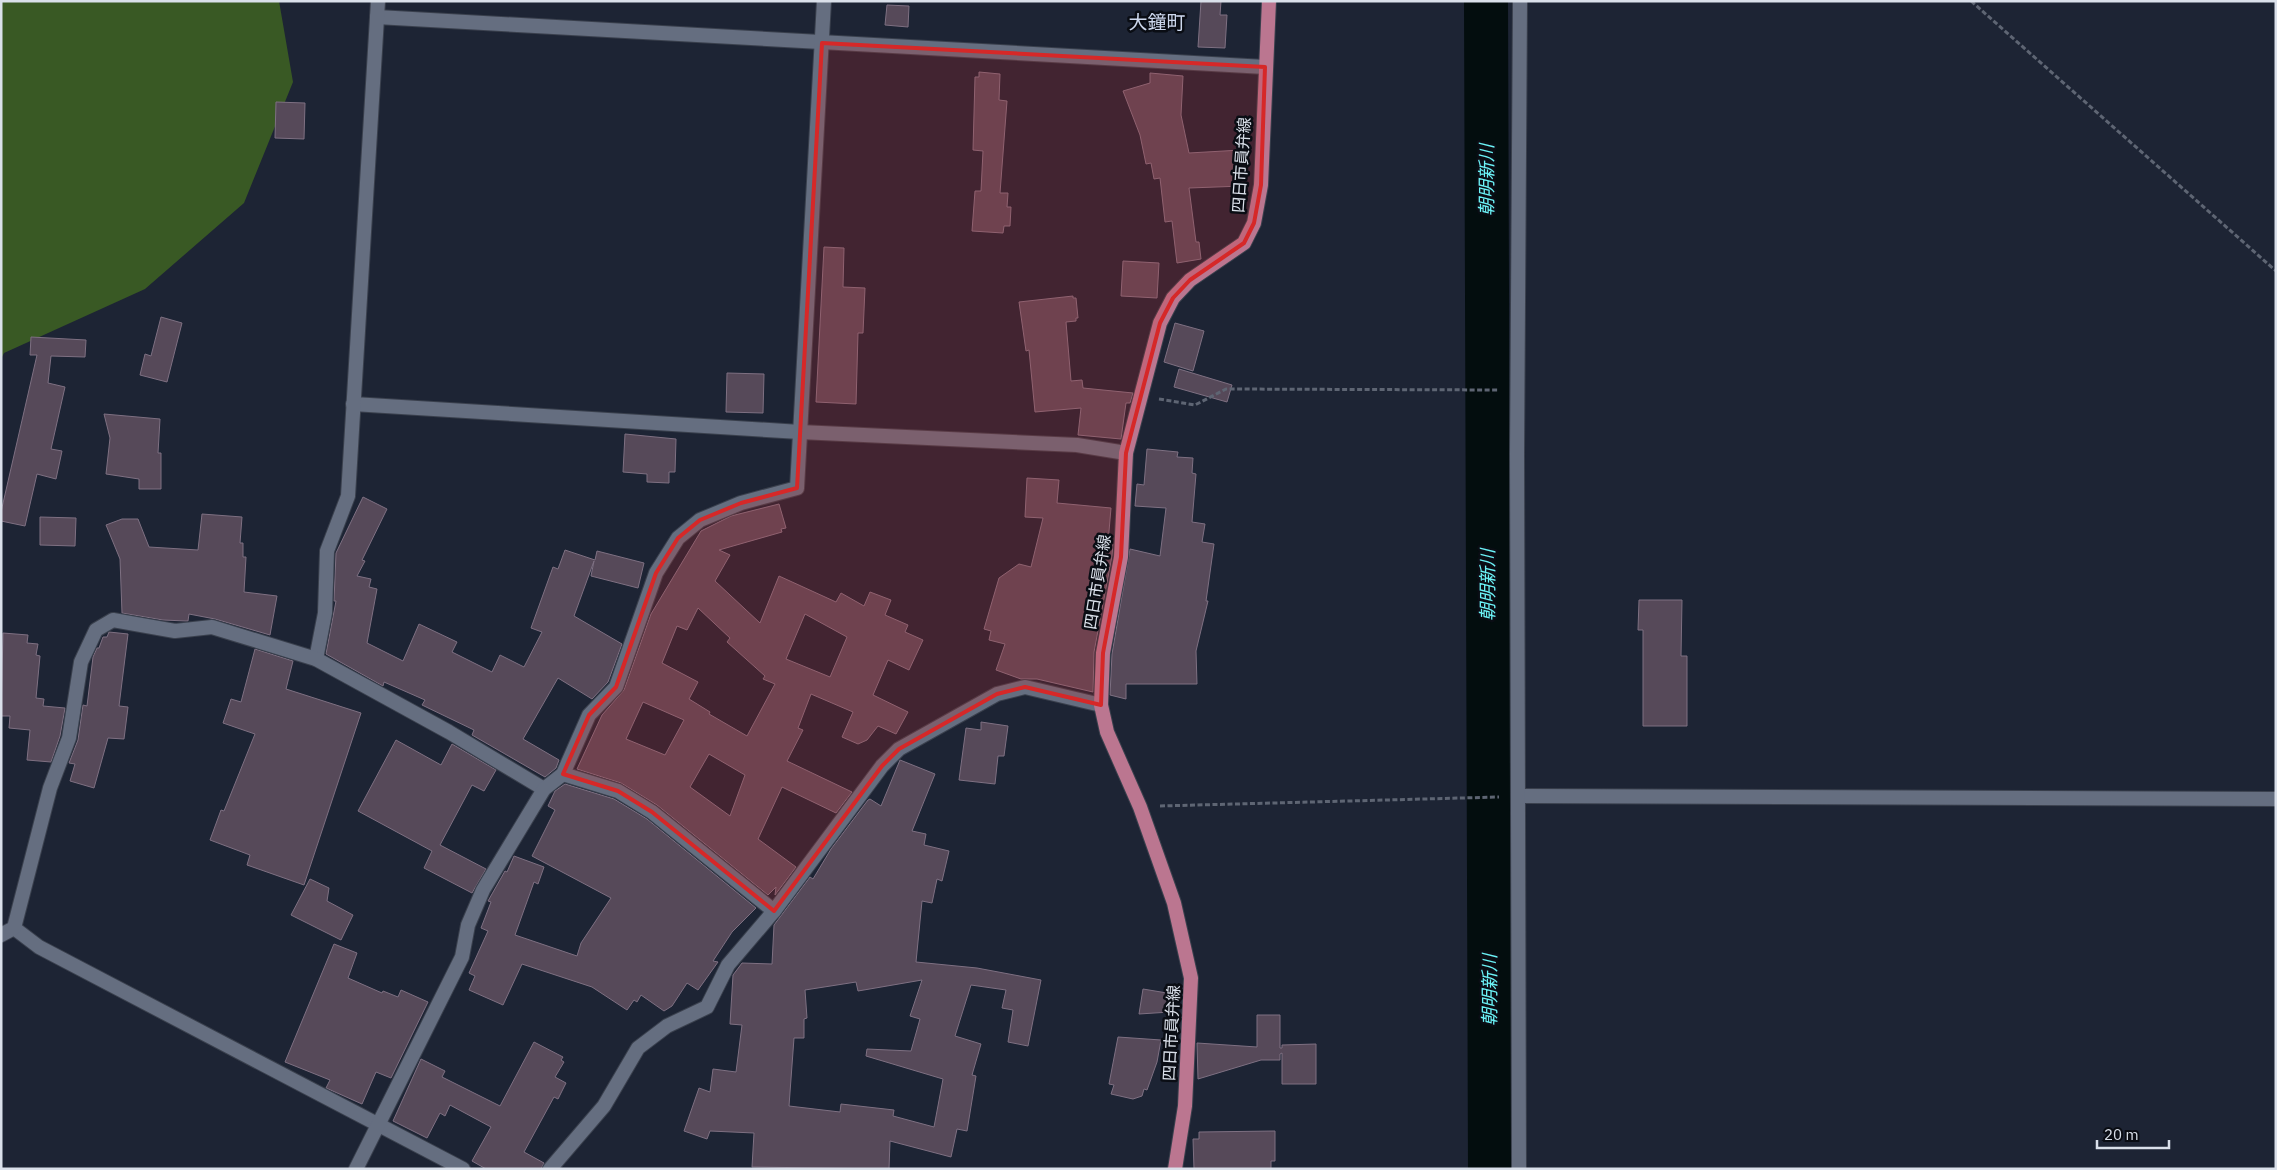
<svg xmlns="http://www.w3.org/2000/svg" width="2277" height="1170" font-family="'IBM Plex Sans','Noto Sans JP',sans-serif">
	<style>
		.forest { fill: #395924 }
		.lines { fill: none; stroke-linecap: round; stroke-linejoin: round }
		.river { stroke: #030d0e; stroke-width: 44 }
		.building { fill: #564959; stroke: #7e7082; fill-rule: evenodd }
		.minor-casing { stroke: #3a404d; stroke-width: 16 }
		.tertiary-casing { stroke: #3a404d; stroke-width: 16 }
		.primary-casing { stroke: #3a404d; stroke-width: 16 }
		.path { stroke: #5e6573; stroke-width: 3; stroke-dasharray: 5 2.5; stroke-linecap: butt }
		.minor { stroke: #656e80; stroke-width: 14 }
		.tertiary { stroke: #656e80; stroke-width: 14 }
		.primary { stroke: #bb7690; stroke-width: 14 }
		.marked { fill: #d62828; fill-opacity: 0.2; stroke: #d62828; stroke-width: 4; stroke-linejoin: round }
		.labels { text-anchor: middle; stroke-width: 5; stroke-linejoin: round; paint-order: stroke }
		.street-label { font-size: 16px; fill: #dae0ea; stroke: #0a0d14 }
		.water-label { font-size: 18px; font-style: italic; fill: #6cf4f8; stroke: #0a0d14 }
		.quarter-label { font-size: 19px; fill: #cdd8ed; stroke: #0a0d14 }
	</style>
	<rect width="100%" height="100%" fill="#1d2434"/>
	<!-- forest -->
	<polygon class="forest" points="1,1 279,1 293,82 244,203 145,289 4,353 1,359"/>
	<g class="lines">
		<!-- river -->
		<polyline class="river" points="1486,1 1490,1169"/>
	</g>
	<!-- building -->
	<g class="building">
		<polygon points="1201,1 1221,1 1220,15 1227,15 1225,48 1198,47"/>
		<polygon points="887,5 909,6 908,27 885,25"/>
		<polygon points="979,72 1000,74 999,100 1007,101 1000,193 1008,193 1007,207 1011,207 1010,226 1004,226 1003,233 972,231 975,191 981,191 983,151 973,150 975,77 979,77"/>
		<polygon points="1150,73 1183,76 1181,115 1189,153 1241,150 1243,186 1189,188 1196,242 1199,242 1201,259 1177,263 1172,221 1165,222 1160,178 1154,179 1151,163 1146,164 1140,135 1123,91 1150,83"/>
		<polygon points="276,102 305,103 304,139 275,138"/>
		<polygon points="824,247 844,248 843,287 865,288 863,333 858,333 856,404 816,402"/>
		<polygon points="1123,261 1159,263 1157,298 1121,296"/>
		<polygon points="1073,296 1073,298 1076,298 1078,318 1076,318 1076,321 1066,322 1071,381 1082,380 1083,388 1133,393 1130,403 1126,403 1121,439 1078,435 1081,408 1035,412 1029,350 1026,351 1019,302"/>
		<polygon points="161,317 182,323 167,382 140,375 145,354 151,356"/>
		<polygon points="1175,323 1204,331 1193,371 1164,362"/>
		<polygon points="31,337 86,340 85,357 51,356 48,383 65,387 51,449 62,451 56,479 37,474 25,526 1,521 1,512 37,355 30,355"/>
		<polygon points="1179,369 1232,385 1227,402 1174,387"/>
		<polygon points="727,373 764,374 763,413 726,412"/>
		<polygon points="104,414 160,419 158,453 161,453 161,489 139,489 139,479 106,474 110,438"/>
		<polygon points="625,434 676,439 675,472 669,472 669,483 647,482 647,474 623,472"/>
		<polygon points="1147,449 1178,452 1177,457 1193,458 1192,473 1196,474 1192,522 1205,524 1202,542 1214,544 1206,601 1208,601 1196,651 1197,684 1126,684 1126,699 1110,695 1112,654 1130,549 1160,556 1166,508 1135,506 1137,484 1144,485"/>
		<polygon points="1027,478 1059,480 1057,503 1111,508 1108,543 1113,544 1112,556 1094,652 1093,692 1037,679 1021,679 996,670 1005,644 989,640 991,631 984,629 999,578 1019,564 1031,567 1043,518 1025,517"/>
		<polygon points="363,497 387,509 362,560 365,561 357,576 371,579 369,587 377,589 367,643 403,661 419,624 457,642 452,652 492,672 500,655 524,667 542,632 531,628 553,567 558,569 565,550 595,560 597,551 644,563 638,588 591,576 594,561 574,616 622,644 608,682 592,699 558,678 523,739 559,760 556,768 545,777 472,735 474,730 422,705 425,700 384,682 383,686 326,654 336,601 334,601 336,553"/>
		<path d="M779,504L786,528L781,529L782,532L719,550L730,555L715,581L760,623L779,576L836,602L841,593L864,606L870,592L891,600L885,615L908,625L905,632L923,640L909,670L888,660L873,695L908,712L896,734L878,726L867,740L858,744L842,737L853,712L811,694L798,728L803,730L787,761L852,792L836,813L782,787L758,839L796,867L775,895L776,887L768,895L657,805L621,783L577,769L602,715L624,690L651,614L701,531L731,516ZM698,608L730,638L727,642L765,676L763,679L775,684L747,736L709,714L710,712L689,699L698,682L662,663L677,626L687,630ZM805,614L847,637L830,677L786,659ZM643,702L684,720L665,755L626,739ZM709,754L745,775L730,816L690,787Z"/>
		<polygon points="202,514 242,517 240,543 243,543 243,557 246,557 244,592 277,596 270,635 215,619 189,614 188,621 186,621 163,620 122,613 120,559 106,525 122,519 138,519 149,547 198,550"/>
		<polygon points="40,517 76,518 75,546 40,545"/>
		<polygon points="1639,600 1682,600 1681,656 1687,656 1687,726 1643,726 1643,630 1638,630"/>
		<polygon points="109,632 128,634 119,706 128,707 124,739 108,738 94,788 70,781 75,764 69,763 78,740 83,705 87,706 93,657 97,648 99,648 103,637 107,637"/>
		<polygon points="3,633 28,635 27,643 38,644 36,655 40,656 36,698 44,699 43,706 65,708 60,736 51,762 27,760 30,730 9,728 10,716 1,716"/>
		<polygon points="255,649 293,661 286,689 361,713 304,885 247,865 250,855 210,840 221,810 224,811 255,734 223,723 231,699 241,702"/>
		<polygon points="981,722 1008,726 1004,756 998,756 995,784 959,780 966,728 981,730"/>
		<polygon points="396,740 441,765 452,744 496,770 484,791 472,785 440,845 486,869 472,893 424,868 432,851 358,811"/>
		<path d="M900,760L935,774L912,831L926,834L924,845L949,851L942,881L937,879L932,903L922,901L916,962L977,968L1041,980L1028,1046L1008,1042L1013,1010L1002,1008L1006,990L971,985L955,1036L981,1044L972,1075L976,1076L967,1131L957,1129L951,1157L890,1141L889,1169L752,1167L754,1133L710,1131L707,1139L684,1131L699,1088L710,1092L713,1069L736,1072L742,1025L730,1024L733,975L742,963L772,964L774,925L810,877L813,879L831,849L868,800L870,799L881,806ZM922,980L910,1016L920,1019L911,1051L867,1049L866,1056L943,1079L934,1127L893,1116L894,1110L841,1104L840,1112L789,1106L794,1038H804V1019L807,1018L805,990L856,982L858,991Z"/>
		<polygon points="565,784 614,799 647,819 756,908 732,932 713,961 718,962 698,990 687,983 672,1006 664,1011 641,995 637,1002 634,1000 627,1010 592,987 522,964 503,1005 469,990 475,976 469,973 488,931 481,928 491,902 488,901 505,871 507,872 514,856 544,867 538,884 534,882 515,935 577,956 581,943 611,898 532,856 555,810 548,806 555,791"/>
		<polygon points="310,879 329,888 327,901 353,915 341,940 291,915"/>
		<polygon points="334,944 357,953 348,978 382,993 383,991 398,997 401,990 428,1002 391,1078 376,1072 362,1104 326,1088 330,1080 285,1062"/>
		<polygon points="1143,989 1173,994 1170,1012 1139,1014"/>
		<polygon points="1257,1015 1280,1015 1280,1048 1282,1048 1282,1045 1316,1044 1316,1084 1282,1084 1282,1053 1280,1054 1280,1060 1261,1060 1198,1079 1197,1043 1257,1047"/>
		<polygon points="1118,1037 1161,1040 1157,1062 1147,1090 1144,1089 1142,1096 1133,1099 1111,1094 1114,1085 1109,1084"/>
		<polygon points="534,1042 563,1057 561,1060 564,1062 555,1077 566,1083 558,1099 554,1097 524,1152 544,1163 541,1169 486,1169 472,1161 491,1127 450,1105 445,1116 440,1113 427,1138 393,1121 421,1059 445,1071 442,1077 500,1106"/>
		<polygon points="1275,1131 1275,1161 1271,1161 1271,1169 1194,1169 1193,1139 1199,1139 1199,1132"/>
	</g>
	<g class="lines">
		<defs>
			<g id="minor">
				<polyline points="377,17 1265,67"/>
				<polyline points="353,404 800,432 1077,445 1126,453"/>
				<polyline points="316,659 325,613 327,551 348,496 378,1"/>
				<polyline points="563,774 618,791 652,812 774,911"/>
				<polyline points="1518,796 2276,799"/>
				<polyline points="14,928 39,947 463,1169"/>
				<polyline points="1,935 14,928 50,788 69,738 81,662 96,630 113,620 175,631 212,627 316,659 449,732 544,789"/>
				<polyline points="356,1169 462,957 468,925 483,890 544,789 563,774 589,715 616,687 656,573 678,538 700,520 741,503 797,488 824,1"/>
				<polyline points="550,1169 604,1106 638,1048 667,1026 707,1007 728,965 774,911 882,766 899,749 997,694 1025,687 1101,705"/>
			</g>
			<polyline id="tertiary" points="1519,1169 1517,454 1520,1"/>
			<polyline id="primary" points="1175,1169 1185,1106 1191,978 1174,903 1140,807 1107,732 1101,705 1103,653 1121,557 1126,453 1160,323 1173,298 1190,280 1244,243 1254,223 1261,185 1269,1"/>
		</defs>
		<!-- minor casing -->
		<use href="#minor" class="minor-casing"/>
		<!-- tertiary casing -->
		<use href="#tertiary" class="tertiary-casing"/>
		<!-- primary casing -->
		<use href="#primary" class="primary-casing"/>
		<!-- path -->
		<g class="path">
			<polyline points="1971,1 2276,271"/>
			<polyline points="1159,399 1195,405 1226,389 1499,390"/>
			<polyline points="1160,806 1499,797"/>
		</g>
		<!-- minor -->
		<use href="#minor" class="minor"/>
		<!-- tertiary -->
		<use href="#tertiary" class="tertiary"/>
		<!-- primary -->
		<use href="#primary" class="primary"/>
	</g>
	<!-- marked area -->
	<path class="marked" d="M822,43L1265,67L1261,185L1254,223L1244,243L1190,280L1173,298L1160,323L1126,453L1121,557L1103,653L1101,705L1025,687L997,694L899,749L882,766L774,911L652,812L618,791L563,774L589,715L616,687L656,573L678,538L700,520L741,503L797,488Z"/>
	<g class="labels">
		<!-- street labels -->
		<g class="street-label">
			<text transform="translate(1241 165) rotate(-86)" y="6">四日市員弁線</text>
			<text transform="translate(1097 582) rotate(-81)" y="6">四日市員弁線</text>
			<text transform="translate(1171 1033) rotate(-87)" y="6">四日市員弁線</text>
		</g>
		<!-- water labels -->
		<g class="water-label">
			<text transform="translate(1487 180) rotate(-90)" y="6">朝明新川</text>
			<text transform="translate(1488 585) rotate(-90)" y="6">朝明新川</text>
			<text transform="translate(1490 990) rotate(-90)" y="6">朝明新川</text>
		</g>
		<!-- quarter labels -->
		<g class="quarter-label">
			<text x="1157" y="29">大鐘町</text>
		</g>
	</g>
	<!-- border -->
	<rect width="2277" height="1170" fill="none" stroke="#dae0ea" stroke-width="5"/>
	<!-- scale -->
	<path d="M2097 1140v8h72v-8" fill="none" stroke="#dae0ea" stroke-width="2.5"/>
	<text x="2104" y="1140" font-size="15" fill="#dae0ea" stroke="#0a0d14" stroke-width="4" paint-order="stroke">20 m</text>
</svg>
